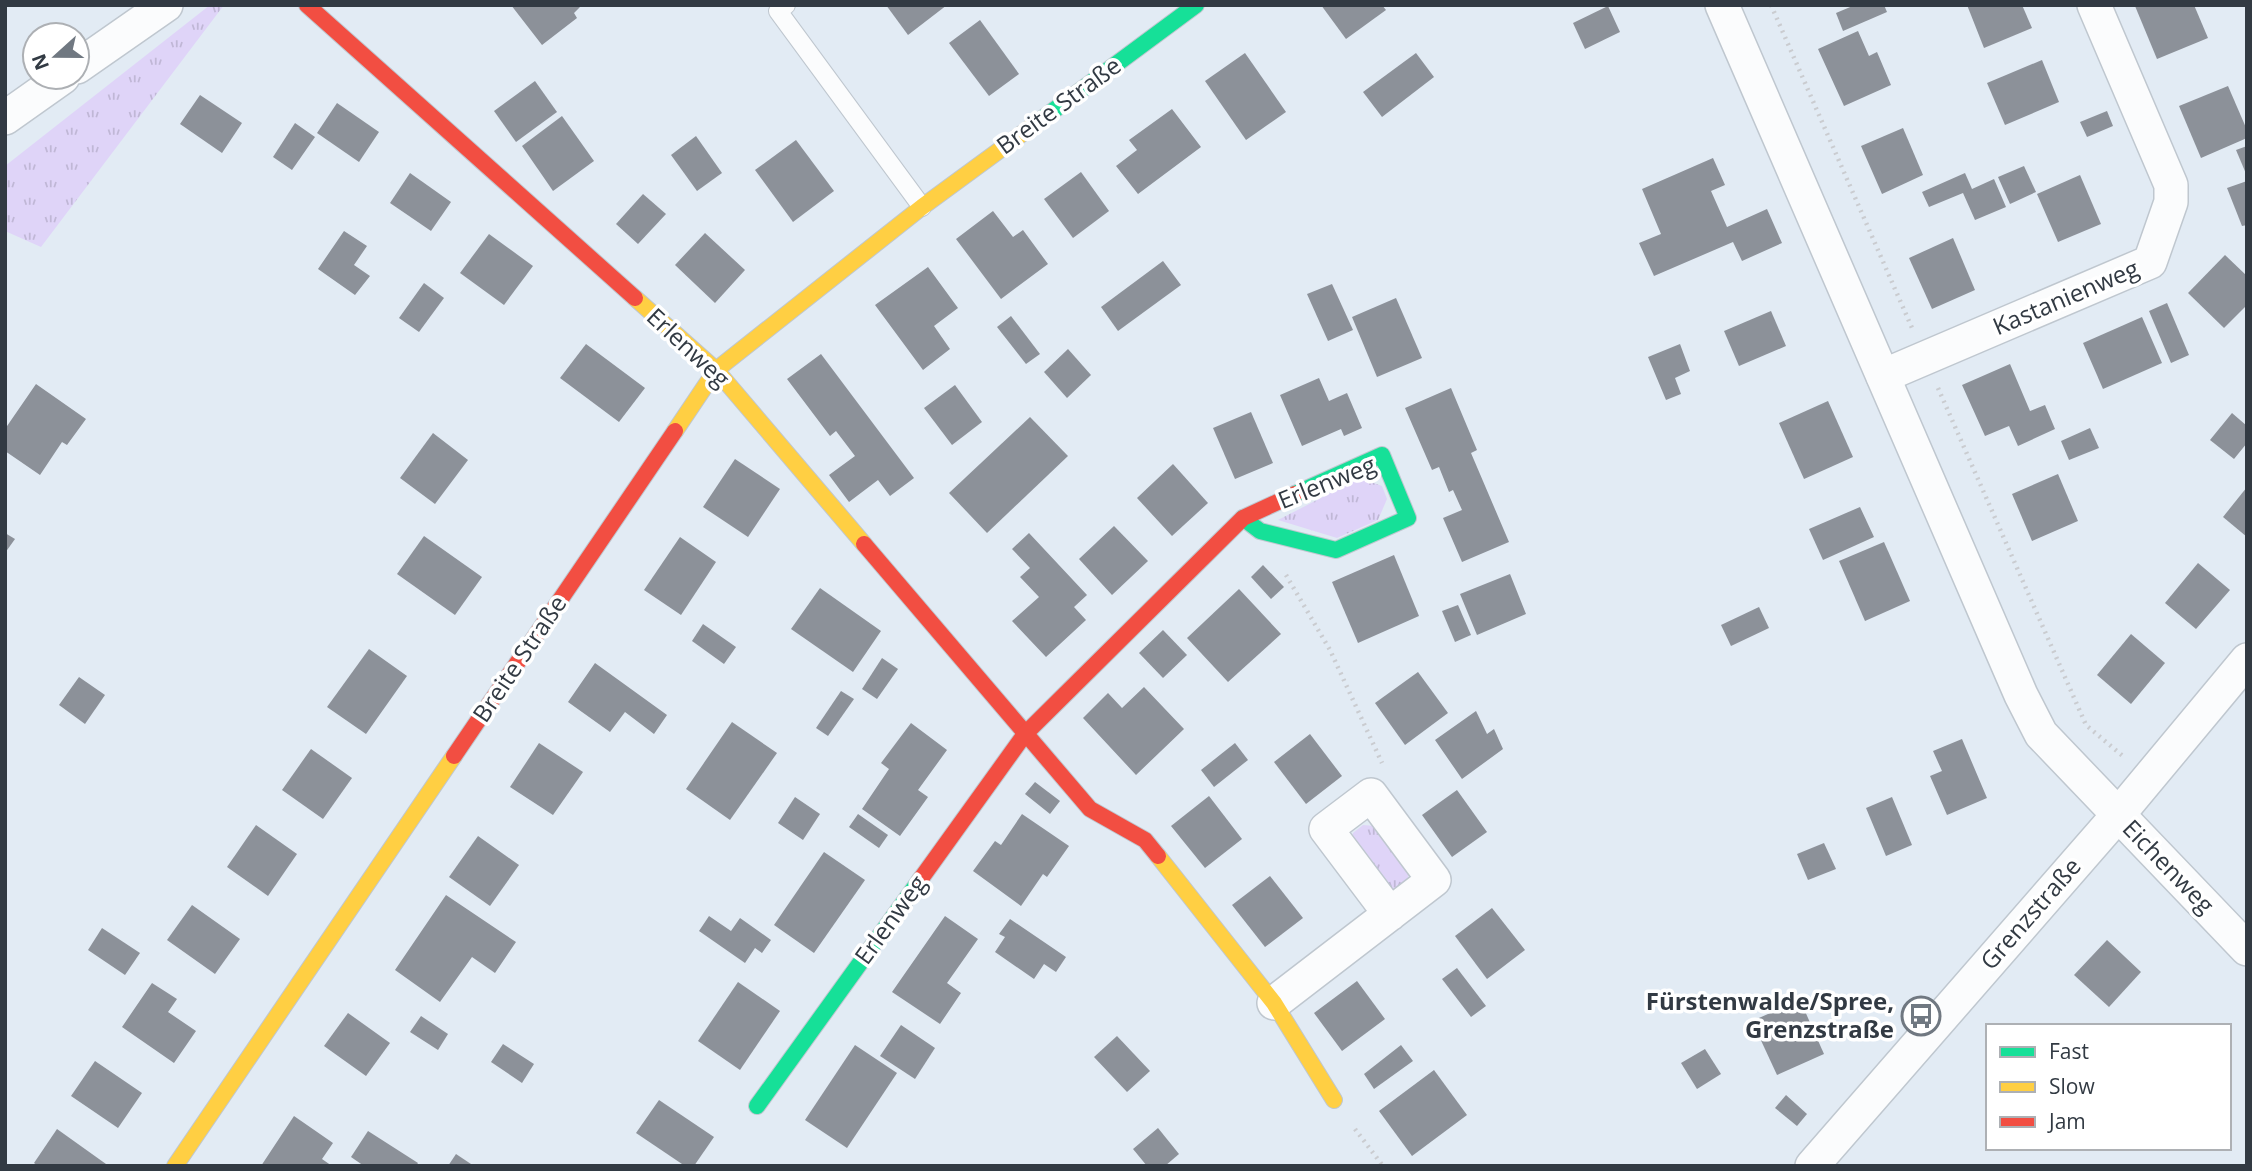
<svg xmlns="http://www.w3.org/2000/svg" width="2252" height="1171" font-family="'Open Sans',sans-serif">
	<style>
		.grass { fill: url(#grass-tufts) }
		.building { fill: #8c9199 }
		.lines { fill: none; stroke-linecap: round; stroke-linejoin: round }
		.lane-casing { stroke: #bfc7cf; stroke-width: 20 }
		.street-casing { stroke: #bfc7cf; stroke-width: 36 }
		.fast-casing { stroke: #bfc7cf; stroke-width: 18 }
		.slow-casing { stroke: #bfc7cf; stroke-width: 18 }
		.jam-casing { stroke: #bfc7cf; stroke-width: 18 }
		.path { stroke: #caccd0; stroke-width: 4.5; stroke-dasharray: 2 5; stroke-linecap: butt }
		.lane { stroke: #fbfcfd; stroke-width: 18 }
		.street { stroke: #fbfcfd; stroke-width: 33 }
		.fast { stroke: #16e098; stroke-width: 16 }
		.slow { stroke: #ffcf43; stroke-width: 16 }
		.jam { stroke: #f24e42; stroke-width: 16 }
		.labels { text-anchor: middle; stroke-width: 7; stroke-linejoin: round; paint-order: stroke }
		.street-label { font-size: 24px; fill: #323a43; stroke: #fff }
		.poi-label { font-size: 24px; font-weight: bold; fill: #323a43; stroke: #fff; text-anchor: end }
	</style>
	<defs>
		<pattern id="grass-tufts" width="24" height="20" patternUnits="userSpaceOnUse" patternTransform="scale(1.75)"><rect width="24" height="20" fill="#dfd4f8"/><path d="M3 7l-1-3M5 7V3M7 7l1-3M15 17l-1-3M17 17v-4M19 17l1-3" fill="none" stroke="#c0b7d6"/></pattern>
	</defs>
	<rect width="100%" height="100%" fill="#e2ebf4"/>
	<!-- grass -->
	<g class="grass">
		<polygon points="210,5 224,5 41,247 5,231 5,166"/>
		<polygon points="1360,478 1382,486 1387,499 1378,520 1337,538 1278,520"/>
		<polygon points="1363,825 1374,826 1408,874 1409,883 1399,892 1389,890 1352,840 1353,833"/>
	</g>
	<!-- building -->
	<g class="building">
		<polygon points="511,5 579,5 580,7 574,13 577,18 542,45"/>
		<polygon points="886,5 947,5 908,35"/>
		<polygon points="1321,5 1382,5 1386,10 1346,39"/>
		<polygon points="1855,5 1884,5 1887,12 1843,31 1836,13"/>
		<polygon points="1967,5 2022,5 2032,28 1984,48"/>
		<polygon points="2194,5 2208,38 2157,59 2135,6"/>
		<polygon points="1608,6 1620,32 1585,49 1573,23"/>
		<polygon points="980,20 1019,74 989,96 949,43"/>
		<polygon points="1858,31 1869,56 1877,52 1891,85 1844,106 1818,49"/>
		<polygon points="1245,53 1286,112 1246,140 1205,81"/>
		<polygon points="1416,53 1434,77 1382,117 1363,92"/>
		<polygon points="2042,60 2059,102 2005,125 1987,83"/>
		<polygon points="535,81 557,112 516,142 494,111"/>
		<polygon points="2228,86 2247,130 2247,138 2201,158 2179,106"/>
		<polygon points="200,95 242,123 222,153 180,124"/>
		<polygon points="337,103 379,132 359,162 317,133"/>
		<polygon points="1172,109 1201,147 1138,194 1116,166 1137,150 1129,140"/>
		<polygon points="2107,111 2113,126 2087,137 2080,122"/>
		<polygon points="562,116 594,161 553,191 522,146"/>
		<polygon points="295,123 315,137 292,170 273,157"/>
		<polygon points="1903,128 1923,175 1882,194 1861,146"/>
		<polygon points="696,136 722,173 697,191 671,155"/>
		<polygon points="796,140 834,191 793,222 755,170"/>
		<polygon points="2247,146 2247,176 2236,150"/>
		<polygon points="1713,158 1725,185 1711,191 1727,227 1767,209 1782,243 1742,261 1733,242 1654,276 1639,243 1661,234 1642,189"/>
		<polygon points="2024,166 2036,192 2010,204 1998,177"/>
		<polygon points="1081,172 1109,211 1073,238 1044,199"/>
		<polygon points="410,173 451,202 431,231 390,203"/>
		<polygon points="1965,173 1972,189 1994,179 2006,207 1975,220 1963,193 1929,207 1922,192"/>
		<polygon points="2080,175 2101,224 2058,242 2037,194"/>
		<polygon points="2247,181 2247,225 2242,226 2227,188"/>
		<polygon points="643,194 666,214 638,244 616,224"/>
		<polygon points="993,211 1013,237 1023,230 1048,264 1001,299 956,239"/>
		<polygon points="344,231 367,246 354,265 370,276 355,295 318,269"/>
		<polygon points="705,233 745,270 715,303 675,265"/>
		<polygon points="489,234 533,266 504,305 460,273"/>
		<polygon points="1953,238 1975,290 1932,309 1909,258"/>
		<polygon points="2225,255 2247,276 2247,305 2224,328 2188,293"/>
		<polygon points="1163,261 1181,285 1118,331 1101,307"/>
		<polygon points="928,267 958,308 934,326 950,349 923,370 875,305"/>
		<polygon points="424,283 444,298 419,332 399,318"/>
		<polygon points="1332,284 1353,330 1328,341 1307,294"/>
		<polygon points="1396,298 1422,358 1377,377 1352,317"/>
		<polygon points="2167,303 2189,355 2171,363 2149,311"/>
		<polygon points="1771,311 1786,346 1739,366 1724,331"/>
		<polygon points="1011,316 1040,354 1026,364 997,327"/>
		<polygon points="2142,317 2162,363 2103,389 2083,343"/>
		<polygon points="586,344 645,388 619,422 560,378"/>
		<polygon points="1680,344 1690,371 1675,378 1681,394 1666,400 1648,357"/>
		<polygon points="1068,349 1091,375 1067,398 1044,372"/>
		<polygon points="821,354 914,478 890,496 878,480 849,502 829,475 855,456 836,431 830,436 787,379"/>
		<polygon points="2010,364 2030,411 2045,405 2055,429 2018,446 2009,426 1985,436 1962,385"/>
		<polygon points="1319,378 1329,401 1347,393 1362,428 1344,436 1341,429 1302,446 1280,395"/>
		<polygon points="36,384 86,419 67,445 62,442 40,475 5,451 5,429"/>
		<polygon points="955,385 982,422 952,445 924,408"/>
		<polygon points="1451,388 1477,450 1471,453 1509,542 1462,562 1443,518 1462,510 1453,490 1449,492 1439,467 1432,470 1405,408"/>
		<polygon points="1828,401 1853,457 1804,479 1779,423"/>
		<polygon points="1251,412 1273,463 1235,479 1213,428"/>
		<polygon points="2232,413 2247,426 2247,443 2234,459 2210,440"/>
		<polygon points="1030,417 1068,456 987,533 949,493"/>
		<polygon points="2090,428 2099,448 2069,460 2061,441"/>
		<polygon points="433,433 468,460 435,504 400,478"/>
		<polygon points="735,459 780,489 748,537 703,507"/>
		<polygon points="1173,464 1208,503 1172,536 1137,498"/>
		<polygon points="2058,474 2078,521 2032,541 2012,494"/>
		<polygon points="2247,487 2247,537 2223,517"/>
		<polygon points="1860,507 1874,537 1823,560 1809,529"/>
		<polygon points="1114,526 1148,561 1112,595 1079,559"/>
		<polygon points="5,533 15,539 5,553"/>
		<polygon points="1029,533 1087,595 1074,607 1086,620 1046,657 1012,621 1039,597 1020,577 1030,568 1012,549"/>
		<polygon points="424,536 482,577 455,615 397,574"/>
		<polygon points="680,537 716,562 681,615 644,590"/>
		<polygon points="1884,542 1910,601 1865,621 1839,561"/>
		<polygon points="1394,555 1419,616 1358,643 1332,582"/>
		<polygon points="2198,563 2230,590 2196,629 2165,603"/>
		<polygon points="1263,565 1284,587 1271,599 1251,577"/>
		<polygon points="1510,574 1526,614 1477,635 1460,594"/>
		<polygon points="820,588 881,631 853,672 791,629"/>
		<polygon points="1239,589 1281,634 1228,682 1187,638"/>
		<polygon points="1458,605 1471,635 1455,642 1442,611"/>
		<polygon points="1759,607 1769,628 1731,646 1721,625"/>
		<polygon points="703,624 736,647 724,664 692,641"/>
		<polygon points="1163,630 1187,655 1163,678 1139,653"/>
		<polygon points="2131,634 2165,663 2131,704 2097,675"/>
		<polygon points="369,649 407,676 366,734 327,707"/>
		<polygon points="882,658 898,669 877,699 862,689"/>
		<polygon points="595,663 667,715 654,734 625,712 610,732 568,702"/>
		<polygon points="1418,672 1448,713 1405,745 1375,703"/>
		<polygon points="79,677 105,695 85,724 59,705"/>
		<polygon points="1144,687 1184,729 1136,775 1083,718 1108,693 1122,708"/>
		<polygon points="841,691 854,699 828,736 816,728"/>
		<polygon points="1476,711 1487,734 1494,729 1503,749 1462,779 1435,740"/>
		<polygon points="732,722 777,753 730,820 686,789"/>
		<polygon points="911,723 947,750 918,790 928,797 900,836 862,809 889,769 881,763"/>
		<polygon points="1310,734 1342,776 1306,804 1274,762"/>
		<polygon points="1962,739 1987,798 1947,815 1930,776 1942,771 1933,751"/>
		<polygon points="539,743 583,772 553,815 510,787"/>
		<polygon points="1235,743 1248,760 1214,787 1201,770"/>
		<polygon points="311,749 352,778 323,819 282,790"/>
		<polygon points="1035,782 1060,801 1050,814 1025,794"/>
		<polygon points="1457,790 1487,832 1452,857 1422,815"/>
		<polygon points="1209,796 1242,839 1205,868 1171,826"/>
		<polygon points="795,797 820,814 803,840 778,823"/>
		<polygon points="1892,797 1912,845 1886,856 1866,808"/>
		<polygon points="858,814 888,835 879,848 849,827"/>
		<polygon points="1022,814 1069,846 1047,877 1043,874 1021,906 973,871 995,841 1001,845"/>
		<polygon points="256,825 297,854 268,896 227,867"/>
		<polygon points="478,836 519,865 490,906 449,877"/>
		<polygon points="1824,843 1836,869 1808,880 1797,854"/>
		<polygon points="824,852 865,880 814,953 774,925"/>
		<polygon points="1270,876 1303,918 1265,947 1232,905"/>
		<polygon points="446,895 516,942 495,973 472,957 440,1002 395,970"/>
		<polygon points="192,905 240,939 215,974 167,940"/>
		<polygon points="1492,908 1525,950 1487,979 1455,936"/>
		<polygon points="709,916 731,931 740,918 771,940 762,953 755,948 745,963 699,931"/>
		<polygon points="945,916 978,939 947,983 961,993 940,1024 892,992"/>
		<polygon points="1010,919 1066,957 1056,972 1044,964 1034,979 995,952 1005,937 999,934"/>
		<polygon points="102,928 140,953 125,975 88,950"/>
		<polygon points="2107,940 2141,972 2109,1007 2074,975"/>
		<polygon points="1457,968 1486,1006 1471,1017 1442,979"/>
		<polygon points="1357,981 1385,1019 1342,1051 1314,1013"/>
		<polygon points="738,982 780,1011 740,1070 698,1041"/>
		<polygon points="152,983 177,999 168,1012 196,1031 174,1063 122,1027"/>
		<polygon points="1800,1000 1824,1054 1777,1075 1752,1021"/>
		<polygon points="348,1013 390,1043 366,1076 324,1046"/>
		<polygon points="421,1016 448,1034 438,1050 410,1032"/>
		<polygon points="901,1025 935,1048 915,1079 880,1056"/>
		<polygon points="1117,1036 1150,1071 1127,1092 1094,1057"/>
		<polygon points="503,1044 534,1064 522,1083 491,1062"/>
		<polygon points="855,1045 897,1073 847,1148 805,1120"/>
		<polygon points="1401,1045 1413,1061 1374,1089 1364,1074"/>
		<polygon points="1705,1049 1721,1074 1697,1089 1681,1063"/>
		<polygon points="95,1061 142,1093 118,1128 71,1096"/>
		<polygon points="1434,1070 1467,1115 1412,1156 1379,1111"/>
		<polygon points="1786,1095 1807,1114 1797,1126 1775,1108"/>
		<polygon points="659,1100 714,1137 694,1166 685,1166 636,1133"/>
		<polygon points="294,1116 333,1143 322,1159 332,1166 261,1166"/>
		<polygon points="1158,1128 1179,1154 1165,1166 1147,1166 1133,1149"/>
		<polygon points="57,1129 106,1164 105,1166 38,1166 34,1163"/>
		<polygon points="368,1131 418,1163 416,1166 364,1166 351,1157"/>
		<polygon points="456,1154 474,1166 448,1166"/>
	</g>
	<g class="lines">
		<defs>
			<polyline id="lane" points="786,5 778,11 922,207"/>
			<g id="street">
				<polyline points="1722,5 2021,695 2041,734 2247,949"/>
				<polyline points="77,67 166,5"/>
				<polyline points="5,118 63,77"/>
				<polyline points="1883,376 2150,262 2171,202 2171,185 2094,5"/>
				<polyline points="1274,1003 1434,880 1371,795 1326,829 1390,914"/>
				<polyline points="1812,1166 2118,815 2247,660"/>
			</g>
			<g id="fast">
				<polyline points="1038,122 1196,5"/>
				<polyline points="1243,518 1260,531 1336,550 1408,518 1382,455 1295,494"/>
				<polyline points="757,1106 920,880"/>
			</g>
			<g id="slow">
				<polyline points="635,298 716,370 864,544"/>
				<polyline points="675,431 716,370 922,207 1038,122"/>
				<polyline points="1158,856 1274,1003 1334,1100"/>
				<polyline points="175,1166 454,756"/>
			</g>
			<g id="jam">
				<polyline points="307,5 635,298"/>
				<polyline points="864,544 1090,809 1145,840 1158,856"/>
				<polyline points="454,756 675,431"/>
				<polyline points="920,880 1025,734 1243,518 1295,494"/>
			</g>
		</defs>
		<!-- lane casing -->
		<use href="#lane" class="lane-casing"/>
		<!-- street casing -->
		<use href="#street" class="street-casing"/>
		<!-- fast casing -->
		<use href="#fast" class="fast-casing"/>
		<!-- slow casing -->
		<use href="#slow" class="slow-casing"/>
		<!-- jam casing -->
		<use href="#jam" class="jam-casing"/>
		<!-- path -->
		<g class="path">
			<polyline points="1771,5 1912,328"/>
			<polyline points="1938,388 2086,725 2124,757"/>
			<polyline points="1286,575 1330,650 1382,763"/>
			<polyline points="1355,1129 1383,1166"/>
		</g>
		<!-- lane -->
		<use href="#lane" class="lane"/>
		<!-- street -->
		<use href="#street" class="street"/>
		<!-- fast -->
		<use href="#fast" class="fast"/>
		<!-- slow -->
		<use href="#slow" class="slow"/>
		<!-- jam -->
		<use href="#jam" class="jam"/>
	</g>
	<!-- icons -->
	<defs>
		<symbol id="bus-ring" viewBox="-11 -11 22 22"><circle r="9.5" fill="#fff" stroke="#707881" stroke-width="1.5"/><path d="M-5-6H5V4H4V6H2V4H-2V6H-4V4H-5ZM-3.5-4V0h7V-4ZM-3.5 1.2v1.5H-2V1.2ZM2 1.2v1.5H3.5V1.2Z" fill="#707881"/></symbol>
	</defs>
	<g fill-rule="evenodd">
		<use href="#bus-ring" x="1899" y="994" width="44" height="44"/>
	</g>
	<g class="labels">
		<!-- street labels -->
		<g class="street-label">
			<text transform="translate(1059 106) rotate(-36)" y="8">Breite Straße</text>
			<text transform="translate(2066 298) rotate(-23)" y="8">Kastanienweg</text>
			<text transform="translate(688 348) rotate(43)" y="8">Erlenweg</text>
			<text transform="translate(1327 483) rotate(-22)" y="8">Erlenweg</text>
			<text transform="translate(520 659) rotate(-56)" y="8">Breite Straße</text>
			<text transform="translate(2168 867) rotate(46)" y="8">Eichenweg</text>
			<text transform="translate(2031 914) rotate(-49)" y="8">Grenzstraße</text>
			<text transform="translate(891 920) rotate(-54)" y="8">Erlenweg</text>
		</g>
		<!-- poi labels -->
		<g class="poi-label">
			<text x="1894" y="1010">Fürstenwalde/Spree,<tspan x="1894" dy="28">Grenzstraße</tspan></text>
		</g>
	</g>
	<!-- border -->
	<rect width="2252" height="1171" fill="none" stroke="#323a43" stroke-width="14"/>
	<!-- legend -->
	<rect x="1986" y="1024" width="245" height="126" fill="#ffffff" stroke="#adb0b4" stroke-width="2"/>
	<rect x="2000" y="1047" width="35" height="10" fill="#16e098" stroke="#adb0b4" stroke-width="2"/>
	<text x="2049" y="1059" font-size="21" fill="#323a43">Fast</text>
	<rect x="2000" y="1082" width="35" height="10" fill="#ffcf43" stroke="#adb0b4" stroke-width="2"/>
	<text x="2049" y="1094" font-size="21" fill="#323a43">Slow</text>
	<rect x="2000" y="1117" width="35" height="10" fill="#f24e42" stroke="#adb0b4" stroke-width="2"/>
	<text x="2049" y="1129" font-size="21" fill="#323a43">Jam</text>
	<!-- north arrow -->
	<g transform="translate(56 56) rotate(249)"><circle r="33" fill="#ffffff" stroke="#adb0b4" stroke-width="2"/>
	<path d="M0-5L12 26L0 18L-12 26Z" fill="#707881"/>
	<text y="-10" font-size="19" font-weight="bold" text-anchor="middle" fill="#323a43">N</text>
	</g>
</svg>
